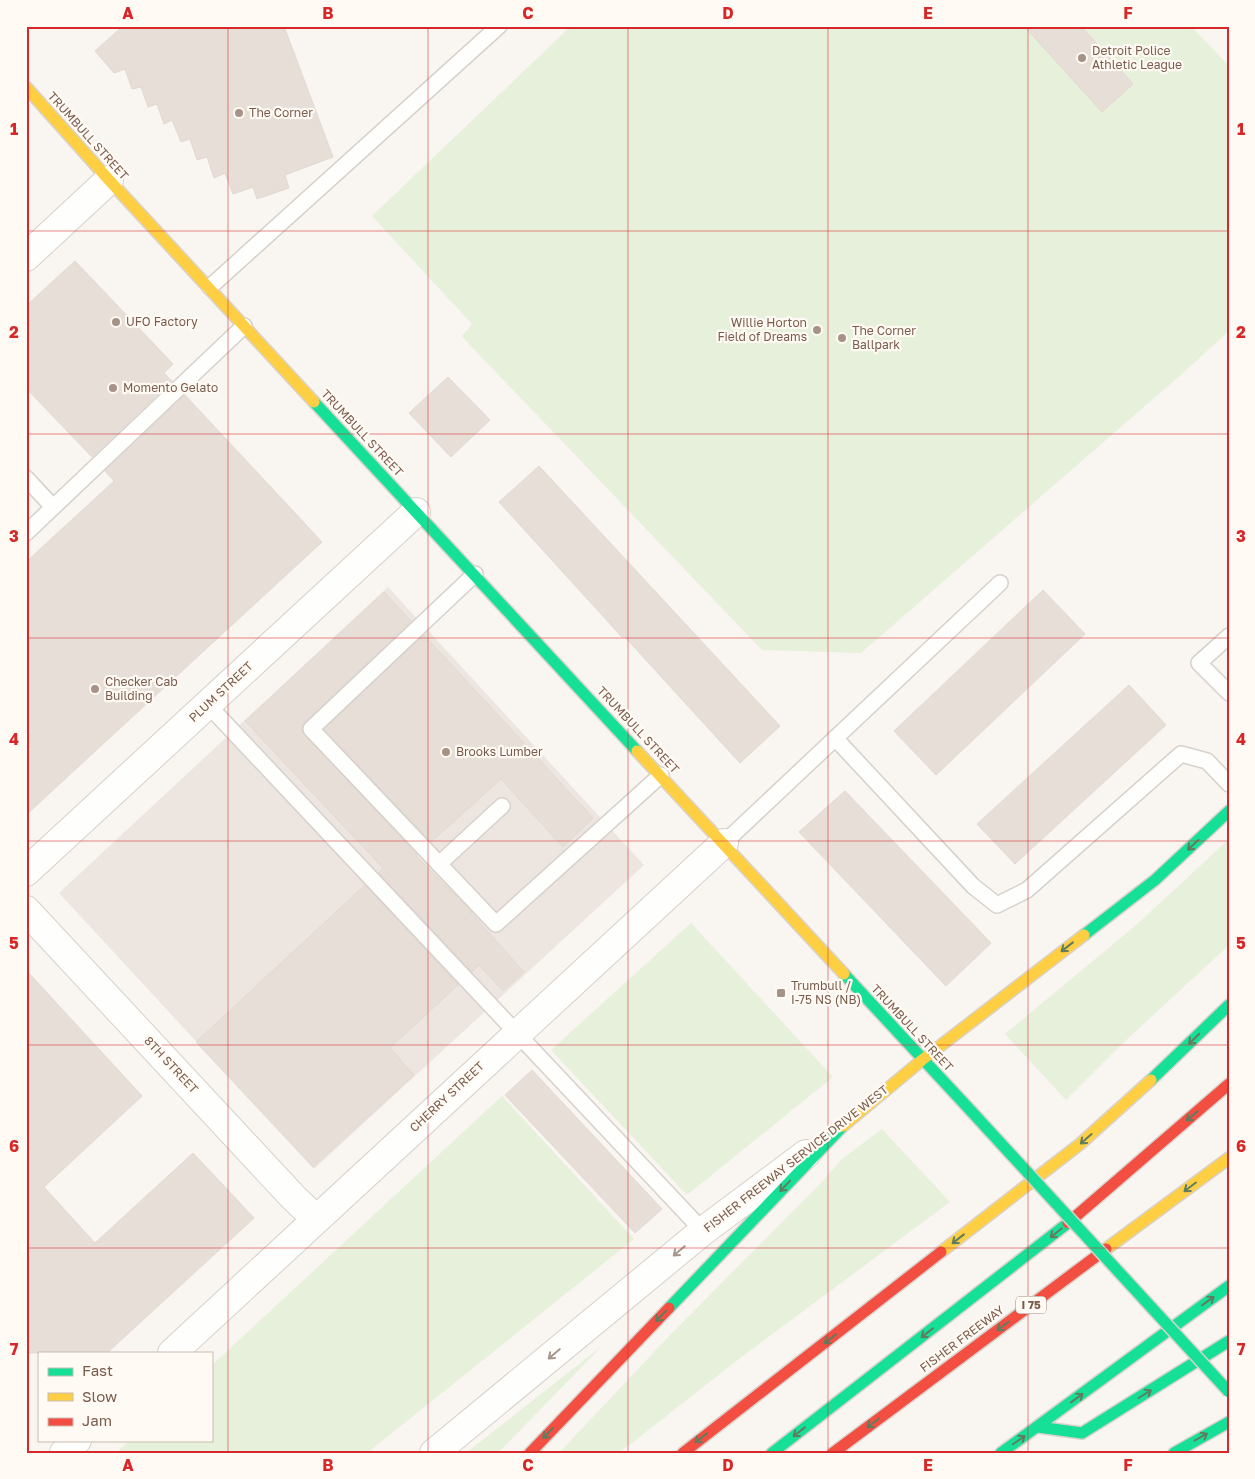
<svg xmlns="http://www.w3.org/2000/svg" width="1255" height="1479" font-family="'Golos Text',sans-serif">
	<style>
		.industrial { fill: #ede5e0 }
		.green { fill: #e7f0db }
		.building { fill: #e6ded7; stroke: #e2d8d2 }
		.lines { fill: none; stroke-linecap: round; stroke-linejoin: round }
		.lane-casing { stroke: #d7d1cb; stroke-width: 18 }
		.street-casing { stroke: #d7d1cb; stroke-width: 30 }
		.fast-casing { stroke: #d9d2cb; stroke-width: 14 }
		.slow-casing { stroke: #d9d2cb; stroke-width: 14 }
		.jam-casing { stroke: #d9d2cb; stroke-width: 14 }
		.lane { stroke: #fefefd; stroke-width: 15 }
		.street { stroke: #fefefd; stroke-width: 28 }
		.fast { stroke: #16e098; stroke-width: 11 }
		.slow { stroke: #ffcf43; stroke-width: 11 }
		.jam { stroke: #f24e42; stroke-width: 11 }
		.fast-bridge-casing { stroke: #d9d2cb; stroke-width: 14; stroke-linecap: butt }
		.fast-bridge { stroke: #16e098; stroke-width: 11 }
		.oneway { stroke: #617d60 }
		.oneway2 { stroke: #a8958b }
		.grid { fill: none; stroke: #d62828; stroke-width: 1; stroke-opacity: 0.55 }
		.poi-dot { fill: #a69286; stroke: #fffaf3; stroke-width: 2 }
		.labels { text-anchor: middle; stroke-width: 4.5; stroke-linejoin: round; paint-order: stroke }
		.shield { fill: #fffaf3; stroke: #a28b7f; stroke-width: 1 }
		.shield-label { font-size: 11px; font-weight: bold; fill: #7a5c4d }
		.poi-label { font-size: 12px; fill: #7a5c4d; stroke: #fffaf3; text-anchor: start }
		.street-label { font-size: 12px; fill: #7a5c4d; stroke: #fffaf3 }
		.neatline { fill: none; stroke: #d62828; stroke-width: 2 }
		.grid-label { font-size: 16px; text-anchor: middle; font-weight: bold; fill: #d62828 }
	</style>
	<rect width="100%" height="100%" fill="#f9f5f0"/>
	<!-- industrial -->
	<polygon class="industrial" points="388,587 644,865 314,1169 59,893"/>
	<!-- green -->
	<g class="green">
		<polygon points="571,26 1191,26 1229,66 1229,331 1184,372 861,653 762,650 466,341 462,336 472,324 372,216"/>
		<polygon points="1229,839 1229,945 1122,1044 1066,1100 1005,1034 1134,927"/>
		<polygon points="691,923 833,1077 687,1195 551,1050"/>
		<polygon points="502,1096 634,1239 367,1453 116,1453 130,1440 211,1440 211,1366"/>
		<polygon points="882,1129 950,1202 744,1355 619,1453 559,1453 670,1335 819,1185 842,1159"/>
		<polygon points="602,1346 498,1453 466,1453"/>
	</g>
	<!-- building -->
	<g class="building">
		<polygon points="123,26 284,26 333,157 285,175 289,188 257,199 253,187 233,194 225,173 214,178 207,157 197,160 190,139 181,142 172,120 164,124 157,104 148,107 141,87 132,89 125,69 114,73 95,51"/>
		<polygon points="1024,26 1081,26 1133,84 1102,112"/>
		<polygon points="75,261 173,364 164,373 172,381 92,457 26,388 26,306"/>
		<polygon points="448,377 490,420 451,457 409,413"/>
		<polygon points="185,395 322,542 26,815 26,562 114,481 105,471"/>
		<polygon points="539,466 780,726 740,763 624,636 622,637 499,502"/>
		<polygon points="1043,590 1085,634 936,775 894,731"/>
		<polygon points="384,592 411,621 305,722 302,727 302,732 417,855 416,856 472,912 471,913 524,972 503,991 479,965 472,972 379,873 383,868 245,721"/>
		<polygon points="424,635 593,818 563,847 501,779 431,842 324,729"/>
		<polygon points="1129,685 1166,725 1015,864 977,824"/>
		<polygon points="845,791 991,943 946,986 799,832"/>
		<polygon points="365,885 458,985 390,1048 414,1075 313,1167 196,1042"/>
		<polygon points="26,970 142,1096 44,1187 95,1243 193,1153 254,1218 107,1353 26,1353"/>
		<polygon points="532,1070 662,1209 635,1233 505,1095"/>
	</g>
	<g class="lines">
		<defs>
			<g id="lane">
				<polyline points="210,287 499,26"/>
				<polyline points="26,478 53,507"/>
				<polyline points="26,533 244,326"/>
				<polyline points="475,574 311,729 496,924 661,775"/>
				<polyline points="1229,636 1199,663 1229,693"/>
				<polyline points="208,705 703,1231"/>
				<polyline points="835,738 973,886 997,905 1027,890 1181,754 1207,761 1229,784"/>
				<polyline points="724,843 1000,583"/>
				<polyline points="439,864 502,806"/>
			</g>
			<g id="street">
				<polyline points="26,257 109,180"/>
				<polyline points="26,872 416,512"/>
				<polyline points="26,910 293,1197 316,1219"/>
				<polyline points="172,1353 724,843"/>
				<polyline points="64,1453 77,1440"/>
				<polyline points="434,1453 703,1231 806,1154"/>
			</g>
			<g id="fast">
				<polyline points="314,402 637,751"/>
				<polyline points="1084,935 1155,880 1229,811"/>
				<polyline points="844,974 972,1112"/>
				<polyline points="1151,1080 1229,1005"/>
				<polyline points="669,1308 843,1126"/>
				<polyline points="1038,1427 1082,1433 1229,1341"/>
				<polyline points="772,1453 1068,1223"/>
				<polyline points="1001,1453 1229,1286"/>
				<polyline points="1174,1453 1229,1422"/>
			</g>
			<g id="slow">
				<polyline points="26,87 109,180 314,402"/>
				<polyline points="637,751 844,974"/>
				<polyline points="843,1126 922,1060 1084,935"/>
				<polyline points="1106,1249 1229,1158"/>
				<polyline points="941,1252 1080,1144 1151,1080"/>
			</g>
			<g id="jam">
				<polyline points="1068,1223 1229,1084"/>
				<polyline points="530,1453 669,1308"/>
				<polyline points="683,1453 941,1252"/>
				<polyline points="833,1453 1106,1249"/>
			</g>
		</defs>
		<!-- lane casing -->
		<use href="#lane" class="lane-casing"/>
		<!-- street casing -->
		<use href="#street" class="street-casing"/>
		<!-- fast casing -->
		<use href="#fast" class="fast-casing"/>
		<!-- slow casing -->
		<use href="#slow" class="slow-casing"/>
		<!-- jam casing -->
		<use href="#jam" class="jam-casing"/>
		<!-- lane -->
		<use href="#lane" class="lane"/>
		<!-- street -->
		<use href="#street" class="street"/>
		<!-- fast -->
		<use href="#fast" class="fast"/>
		<!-- slow -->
		<use href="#slow" class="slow"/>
		<!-- jam -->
		<use href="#jam" class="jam"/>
		<defs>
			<polyline id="fast-bridge" points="972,1112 1229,1392"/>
		</defs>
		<!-- fast-bridge casing -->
		<use href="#fast-bridge" class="fast-bridge-casing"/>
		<!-- fast-bridge -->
		<use href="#fast-bridge" class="fast-bridge"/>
	</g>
	<!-- one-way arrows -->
	<defs><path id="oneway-shaft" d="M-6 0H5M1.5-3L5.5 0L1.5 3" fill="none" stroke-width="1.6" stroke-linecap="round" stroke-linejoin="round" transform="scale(1.25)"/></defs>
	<g class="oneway">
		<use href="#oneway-shaft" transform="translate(1193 845) rotate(137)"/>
		<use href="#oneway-shaft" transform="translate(1067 947) rotate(142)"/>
		<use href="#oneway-shaft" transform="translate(1194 1039) rotate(136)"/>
		<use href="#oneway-shaft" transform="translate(1192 1116) rotate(139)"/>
		<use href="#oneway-shaft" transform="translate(1086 1139) rotate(139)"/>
		<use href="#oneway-shaft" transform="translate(785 1186) rotate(134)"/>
		<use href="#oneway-shaft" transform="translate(1190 1187) rotate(143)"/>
		<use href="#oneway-shaft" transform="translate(1056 1233) rotate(141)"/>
		<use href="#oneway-shaft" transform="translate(958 1239) rotate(142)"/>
		<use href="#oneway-shaft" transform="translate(1208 1301) rotate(-36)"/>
		<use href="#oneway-shaft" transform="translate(661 1316) rotate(134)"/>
		<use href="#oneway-shaft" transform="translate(1003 1326) rotate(143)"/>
		<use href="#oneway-shaft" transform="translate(927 1333) rotate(142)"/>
		<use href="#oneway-shaft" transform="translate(830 1339) rotate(142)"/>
		<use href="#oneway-shaft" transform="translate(1145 1394) rotate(-32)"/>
		<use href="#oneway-shaft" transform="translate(1077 1398) rotate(-36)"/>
		<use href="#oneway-shaft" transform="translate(873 1423) rotate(143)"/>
		<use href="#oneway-shaft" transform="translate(799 1432) rotate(142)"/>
		<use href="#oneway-shaft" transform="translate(548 1433) rotate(134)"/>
		<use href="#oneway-shaft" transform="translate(1201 1437) rotate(-29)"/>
		<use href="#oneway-shaft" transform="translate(701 1438) rotate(142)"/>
		<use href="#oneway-shaft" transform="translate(1019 1440) rotate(-35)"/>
	</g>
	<g class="oneway2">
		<use href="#oneway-shaft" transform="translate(679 1251) rotate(140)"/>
		<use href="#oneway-shaft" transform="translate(554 1354) rotate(140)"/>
	</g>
	<!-- grid -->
	<path class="grid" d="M228,26V1453M428,26V1453M628,26V1453M828,26V1453M1028,26V1453M26,231H1229M26,434H1229M26,638H1229M26,841H1229M26,1045H1229M26,1248H1229"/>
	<!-- markers -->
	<g class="poi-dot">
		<circle cx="1082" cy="58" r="5"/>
		<circle cx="239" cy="113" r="5"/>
		<circle cx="116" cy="322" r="5"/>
		<circle cx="817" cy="330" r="5"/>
		<circle cx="842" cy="338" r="5"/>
		<circle cx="113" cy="388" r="5"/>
		<circle cx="95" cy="689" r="5"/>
		<circle cx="446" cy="752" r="5"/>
		<rect x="776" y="988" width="10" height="10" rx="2.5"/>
	</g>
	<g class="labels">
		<!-- shield labels -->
		<rect class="shield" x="1016" y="1296.5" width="30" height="17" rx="4"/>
		<g class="shield-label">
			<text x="1031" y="1309">I 75</text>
		</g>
		<!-- poi labels -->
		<g class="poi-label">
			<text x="1092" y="55">Detroit Police<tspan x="1092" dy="14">Athletic League</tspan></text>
			<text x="249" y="117">The Corner</text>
			<text x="126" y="326">UFO Factory</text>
			<text x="807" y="327" text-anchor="end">Willie Horton<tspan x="807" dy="14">Field of Dreams</tspan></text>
			<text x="852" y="335">The Corner<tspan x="852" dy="14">Ballpark</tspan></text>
			<text x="123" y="392">Momento Gelato</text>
			<text x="105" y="686">Checker Cab<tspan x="105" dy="14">Building</tspan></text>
			<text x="456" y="756">Brooks Lumber</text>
			<text x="791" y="990">Trumbull /<tspan x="791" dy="14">I-75 NS (NB)</tspan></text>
		</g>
		<!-- street labels -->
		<g class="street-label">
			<text transform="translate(88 136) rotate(48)" y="4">TRUMBULL STREET</text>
			<text transform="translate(362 433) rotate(47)" y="4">TRUMBULL STREET</text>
			<text transform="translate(221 692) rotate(-43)" y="4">PLUM STREET</text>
			<text transform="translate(638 730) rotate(47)" y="4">TRUMBULL STREET</text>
			<text transform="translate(912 1028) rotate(47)" y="4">TRUMBULL STREET</text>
			<text transform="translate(171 1065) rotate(47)" y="4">8TH STREET</text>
			<text transform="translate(447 1097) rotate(-43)" y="4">CHERRY STREET</text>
			<text transform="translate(796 1159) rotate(-38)" y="4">FISHER FREEWAY SERVICE DRIVE WEST</text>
			<text transform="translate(962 1339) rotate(-37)" y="4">FISHER FREEWAY</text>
		</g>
	</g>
	<!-- border -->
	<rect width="1255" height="1479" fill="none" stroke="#fffaf3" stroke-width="55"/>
	<!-- legend -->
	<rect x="38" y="1352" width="175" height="90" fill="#fffaf3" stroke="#cabbb1"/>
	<rect x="48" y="1368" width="25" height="8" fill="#16e098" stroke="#cabbb1"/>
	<text x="82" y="1376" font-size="15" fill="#7a5c4d">Fast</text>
	<rect x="48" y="1393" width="25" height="8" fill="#ffcf43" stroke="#cabbb1"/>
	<text x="82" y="1402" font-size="15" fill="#7a5c4d">Slow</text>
	<rect x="48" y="1418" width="25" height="8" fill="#f24e42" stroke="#cabbb1"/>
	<text x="82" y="1426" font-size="15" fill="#7a5c4d">Jam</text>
	<rect x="28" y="28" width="1200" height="1424" class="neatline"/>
	<g class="grid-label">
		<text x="128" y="19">A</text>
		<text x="328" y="19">B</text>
		<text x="528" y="19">C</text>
		<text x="728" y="19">D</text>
		<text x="928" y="19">E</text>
		<text x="1128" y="19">F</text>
		<text x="14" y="135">1</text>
		<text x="1241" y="135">1</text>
		<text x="14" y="338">2</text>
		<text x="1241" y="338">2</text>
		<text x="14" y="542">3</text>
		<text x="1241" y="542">3</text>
		<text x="14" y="745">4</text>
		<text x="1241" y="745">4</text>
		<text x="14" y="949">5</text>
		<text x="1241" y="949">5</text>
		<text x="14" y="1152">6</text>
		<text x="1241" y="1152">6</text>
		<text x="14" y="1355">7</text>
		<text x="1241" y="1355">7</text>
		<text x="128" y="1471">A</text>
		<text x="328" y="1471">B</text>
		<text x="528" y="1471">C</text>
		<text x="728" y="1471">D</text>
		<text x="928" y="1471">E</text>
		<text x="1128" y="1471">F</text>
	</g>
</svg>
